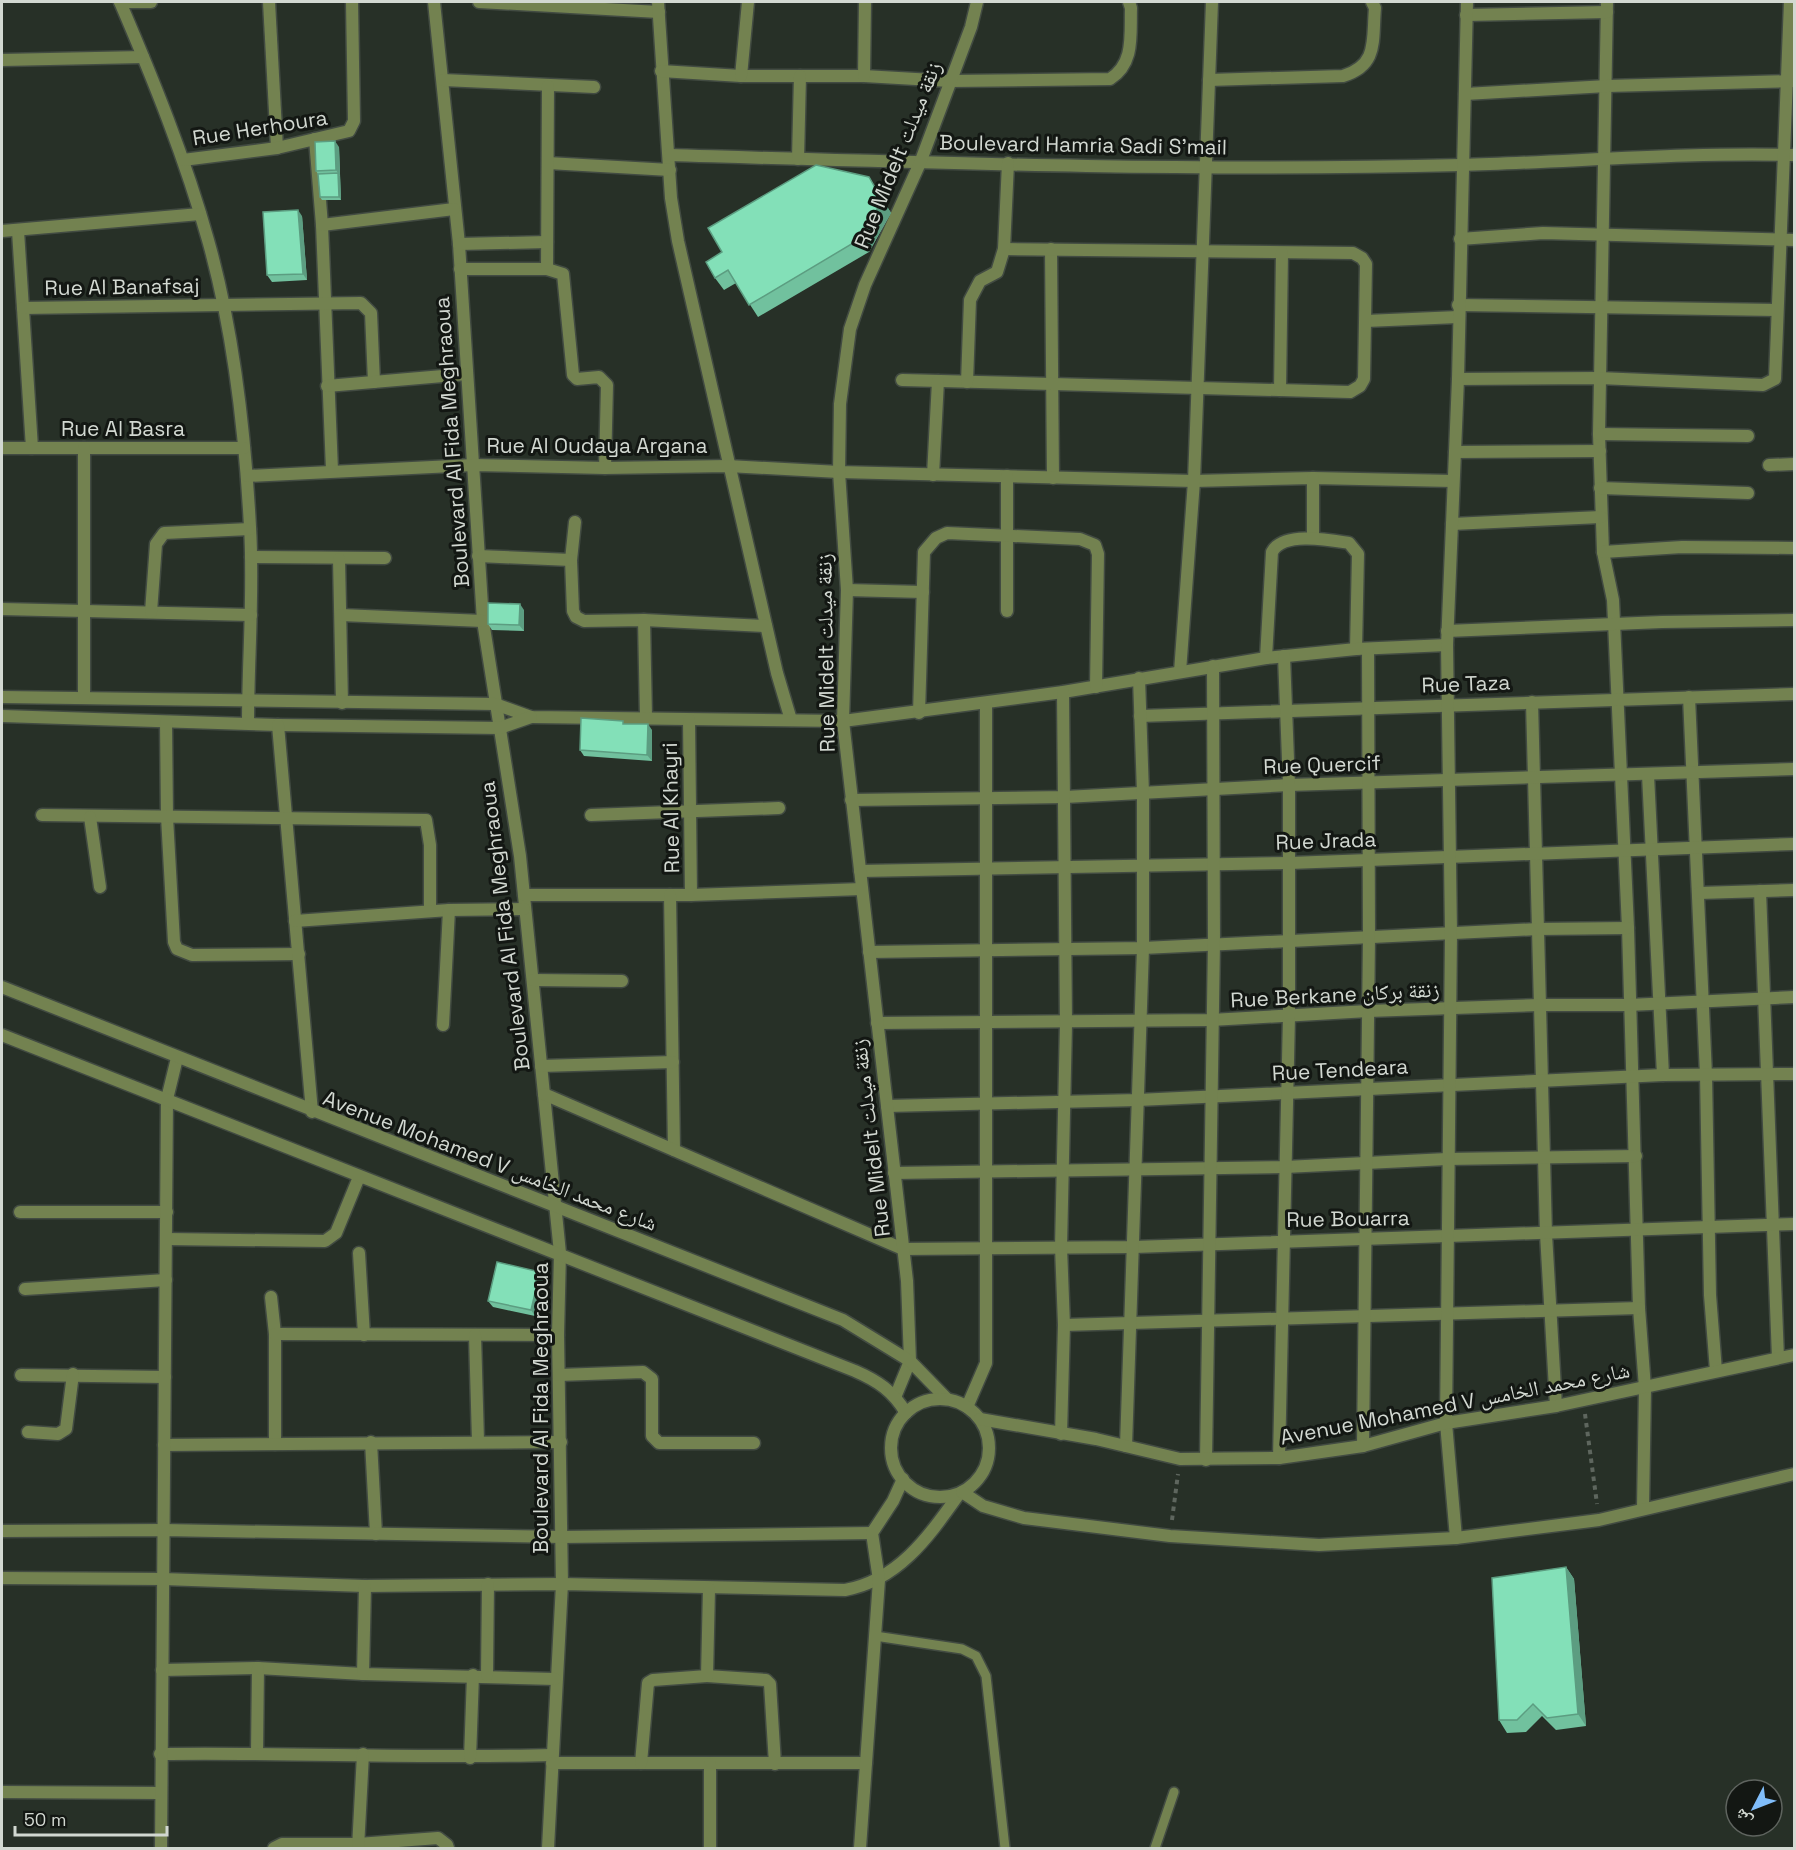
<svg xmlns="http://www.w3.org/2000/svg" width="1796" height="1850" font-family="'Space Grotesk','Noto Naskh Arabic',sans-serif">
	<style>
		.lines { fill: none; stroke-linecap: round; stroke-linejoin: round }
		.service-casing { stroke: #424b42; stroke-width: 12 }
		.minor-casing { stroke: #424b42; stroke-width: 15 }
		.tertiary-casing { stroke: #424b42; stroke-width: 15 }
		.path { stroke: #5e665e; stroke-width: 4; stroke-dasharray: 4.5 4.5; stroke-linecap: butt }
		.service { stroke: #738250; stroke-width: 9 }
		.minor { stroke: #738250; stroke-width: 12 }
		.tertiary { stroke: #738250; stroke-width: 12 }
		.wall { fill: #71c19e }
		.shaded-wall { fill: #5c9d81 }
		.building { fill: #83e0b8; stroke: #5c9d81; stroke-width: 1.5 }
		.labels { text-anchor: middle; stroke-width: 6; stroke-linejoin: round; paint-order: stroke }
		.street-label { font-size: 21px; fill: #d2d8d1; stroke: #131713 }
	</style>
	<rect width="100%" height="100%" fill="#273027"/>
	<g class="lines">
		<defs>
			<g id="service">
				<polyline points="875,1636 962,1649 976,1656 986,1676 1005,1848"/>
				<polyline points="1155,1848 1174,1792"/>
			</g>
			<g id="minor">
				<path d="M120,2C153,79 185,158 208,240C234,332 245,432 250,527C254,593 248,658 248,723"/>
				<polyline points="120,2 151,2"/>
				<polyline points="269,2 277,148"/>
				<polyline points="434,2 459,244 483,621 520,856 560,1253 558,1335 562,1584 548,1848"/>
				<polyline points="479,2 659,12"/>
				<polyline points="658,2 671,198 678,241 777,673 791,720"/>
				<polyline points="1607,2 1599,434 1603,552 1613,600 1628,928 1639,1308 1645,1388 1643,1508"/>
				<polyline points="1466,15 1607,12"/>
				<polyline points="2,60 143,57"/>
				<path d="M661,71L741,76H864L950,81L1110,79C1135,63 1130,35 1131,8L1129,2"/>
				<polyline points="741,76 748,2"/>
				<polyline points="864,76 865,2"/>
				<polyline points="443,80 594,87"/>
				<path d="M1209,80L1343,76C1379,65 1372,40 1375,8L1372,2"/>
				<polyline points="1465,94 1607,86 1794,81"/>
				<polyline points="315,139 322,225 332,470"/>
				<path d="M669,155C932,163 1197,172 1461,165C1572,162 1683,152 1794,155"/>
				<polyline points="798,159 800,76"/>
				<polyline points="183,160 277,148 349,131 354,121 352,2"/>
				<polyline points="548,163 670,170"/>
				<polyline points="322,225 454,209"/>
				<polyline points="2,231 200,214"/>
				<polyline points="18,231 32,448"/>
				<polyline points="1460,239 1543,233 1794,240"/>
				<polyline points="459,244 547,242"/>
				<polyline points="1051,249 1053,478"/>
				<polyline points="460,269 547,269 563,274 573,375 577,379 599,377 607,385 605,468"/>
				<polyline points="547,269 548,86"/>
				<polyline points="1458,305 1777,310"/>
				<polyline points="23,308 361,303 371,313 374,382"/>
				<polyline points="1366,321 1458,317"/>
				<polyline points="1458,379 1599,378 1763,385 1775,379 1790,2"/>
				<polyline points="902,380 1350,392 1360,386 1364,379 1366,264 1362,258 1353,253 1004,249"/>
				<polyline points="967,382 970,300 980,281 997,272 1004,249 1008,163"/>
				<polyline points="327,386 466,374"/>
				<polyline points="1280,390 1282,253"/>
				<polyline points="1599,434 1748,436"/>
				<polyline points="2,448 244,448"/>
				<polyline points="1455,452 1600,451"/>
				<polyline points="1769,465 1794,464"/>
				<polyline points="933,475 938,381"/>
				<polyline points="247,476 473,465 605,468 728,466 839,472 1194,481 1313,478 1453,481"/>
				<polyline points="1600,488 1748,493"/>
				<polyline points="575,522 571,560 573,611 576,617 584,621 644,620 766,626"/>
				<polyline points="1452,524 1601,517"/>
				<polyline points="1313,538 1313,478"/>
				<polyline points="1603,552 1682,547 1794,548"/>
				<polyline points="478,556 571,560"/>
				<polyline points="251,557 385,558"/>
				<polyline points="339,559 342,703"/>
				<polyline points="847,590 923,592"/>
				<polyline points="2,609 251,615"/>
				<polyline points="1007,611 1007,476"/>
				<polyline points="151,612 156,544 164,533 250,529"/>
				<polyline points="341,615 483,621"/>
				<polyline points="644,620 646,717"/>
				<polyline points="1447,631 1662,622 1794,620"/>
				<path d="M1266,658L1272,552C1283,531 1330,540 1349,543L1358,554L1356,649"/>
				<polyline points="1180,672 1194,481 1212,2"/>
				<polyline points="2,697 495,704 531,717 843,721 1063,692 1266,658 1356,649 1447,645"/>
				<polyline points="84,697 84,448"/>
				<polyline points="1689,697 1706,1075 1710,1295 1716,1371"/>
				<polyline points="1532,702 1546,1234 1556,1406"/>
				<polyline points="919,713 924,552 936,538 947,533 1080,539 1095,545 1098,554 1096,687"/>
				<polyline points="2,716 278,725 500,728 531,717"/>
				<polyline points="1140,716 1794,694"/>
				<polyline points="689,720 691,895"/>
				<polyline points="166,722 167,817 174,942 177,949 192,955 299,954"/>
				<polyline points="278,725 312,1112"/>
				<polyline points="1648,775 1663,1075"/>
				<polyline points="851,800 1065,797 1289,785 1794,769"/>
				<polyline points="42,815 426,820 430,845 430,911"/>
				<polyline points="591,815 779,808"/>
				<polyline points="90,817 100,887"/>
				<polyline points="860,871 1290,863 1794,844"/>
				<polyline points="1760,891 1778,1358"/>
				<polyline points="1699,893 1794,890"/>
				<polyline points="524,895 691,895 862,889"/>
				<polyline points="670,895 674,1150"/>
				<polyline points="295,921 449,910 524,909"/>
				<polyline points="869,952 1143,948 1538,929 1628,928"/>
				<polyline points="533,980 622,981"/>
				<polyline points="877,1023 1211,1020 1368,1011 1539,1005 1629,1005 1794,997"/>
				<polyline points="443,1025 449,910"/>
				<polyline points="541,1066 673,1062"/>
				<polyline points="544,1094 903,1249 1134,1247 1794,1224"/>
				<polyline points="887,1106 1138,1100 1663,1075 1794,1074"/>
				<polyline points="894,1173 1285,1167 1447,1159 1636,1156"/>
				<polyline points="20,1212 167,1212"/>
				<polyline points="167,1239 325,1241 336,1233 359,1177"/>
				<polyline points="359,1253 364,1335"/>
				<polyline points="25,1289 166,1280"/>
				<polyline points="271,1297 275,1334 275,1444"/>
				<polyline points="1064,1325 1639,1308"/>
				<polyline points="275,1334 558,1335"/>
				<polyline points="475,1335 478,1441"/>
				<polyline points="21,1375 165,1377"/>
				<polyline points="559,1375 643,1372 652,1379 652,1436 659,1443 754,1443"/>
				<polyline points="896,1395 910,1361 907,1281 843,721 847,590 839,472 840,404 850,329 865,285 920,163 971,27 977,2"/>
				<polyline points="967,1407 986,1363 986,704"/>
				<polyline points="28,1432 58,1434 66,1429 73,1374"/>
				<polyline points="1061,1434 1064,1325 1061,1247 1066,1024 1063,692"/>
				<polyline points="371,1442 376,1534"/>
				<polyline points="164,1445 561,1442"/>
				<polyline points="1126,1446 1143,948 1143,793 1139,678"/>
				<polyline points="1363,1446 1369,937 1368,649"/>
				<polyline points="1279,1458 1289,1016 1289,785 1284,656"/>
				<polyline points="1206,1460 1214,942 1213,666"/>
				<polyline points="2,1531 163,1530 562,1537 872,1533"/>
				<polyline points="1456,1538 1446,1423 1451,933 1447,645 1458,379 1467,2"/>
				<path d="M2,1578L163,1579L365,1586L562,1584L845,1590C899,1580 929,1536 959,1494"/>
				<polyline points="162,1670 258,1668 363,1674 555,1679"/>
				<polyline points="363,1674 365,1586"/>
				<polyline points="487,1675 488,1584"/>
				<polyline points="707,1676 766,1680 770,1684 775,1764"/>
				<polyline points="257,1752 258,1668"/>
				<path d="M160,1754C291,1752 421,1759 552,1755"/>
				<polyline points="470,1758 473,1675"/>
				<polyline points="552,1763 866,1763"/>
				<polyline points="641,1763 648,1683 653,1680 707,1676 709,1589"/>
				<polyline points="2,1792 160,1793"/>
				<polyline points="161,1848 167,1099 177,1058"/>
				<polyline points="274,1848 282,1844 358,1844 438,1838 447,1845 448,1848"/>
				<polyline points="358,1848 363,1754"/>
				<polyline points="710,1848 710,1764"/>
				<polyline points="860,1848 879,1580 872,1533 893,1501 903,1479"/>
			</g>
			<g id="tertiary">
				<polyline points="2,987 843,1320 910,1361 947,1399"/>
				<path d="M2,1035L855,1371C878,1381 893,1391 906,1413"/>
				<circle cx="940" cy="1448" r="49"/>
				<polyline points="980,1419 1096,1439 1180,1459 1279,1458 1363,1446 1446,1423 1556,1406 1794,1355"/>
				<polyline points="962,1492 983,1506 1024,1518 1170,1536 1319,1545 1456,1538 1599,1520 1794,1474"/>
			</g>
		</defs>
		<!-- service casing -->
		<use href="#service" class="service-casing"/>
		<!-- minor casing -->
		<use href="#minor" class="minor-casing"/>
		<!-- tertiary casing -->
		<use href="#tertiary" class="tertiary-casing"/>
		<!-- path -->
		<g class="path">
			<polyline points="1585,1414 1597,1504"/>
			<polyline points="1172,1520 1178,1474"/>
		</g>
		<!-- service -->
		<use href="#service" class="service"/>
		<!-- minor -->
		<use href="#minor" class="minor"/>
		<!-- tertiary -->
		<use href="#tertiary" class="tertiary"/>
	</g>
	<!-- wall -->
	<g class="wall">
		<polygon points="339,147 341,200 322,200 320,197 318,174 316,171"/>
		<polygon points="869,177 891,213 869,252 758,317 736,283 724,290 715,278 722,252"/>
		<polygon points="302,216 307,280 272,282 267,275"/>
		<polygon points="524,610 524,631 492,630 488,624"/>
		<polygon points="626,724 652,730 652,761 584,756 580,750"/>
		<polygon points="540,1272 544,1278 535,1316 493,1307 488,1301"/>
		<polygon points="1566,1567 1574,1579 1586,1726 1556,1730 1542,1716 1526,1732 1507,1733 1499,1720"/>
	</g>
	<!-- shaded-wall -->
	<g class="shaded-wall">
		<polygon points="335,141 339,147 340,176 336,170"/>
		<polygon points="338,173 340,176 341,200 339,197"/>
		<polygon points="869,177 891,213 869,252 860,239"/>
		<polygon points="298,210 302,216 307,280 303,274"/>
		<polygon points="520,604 524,610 524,631 519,625"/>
		<polygon points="648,724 652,730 652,761 647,755"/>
		<polygon points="540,1272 544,1278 535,1316 531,1310"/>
		<polygon points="1566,1567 1574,1579 1586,1726 1578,1714"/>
	</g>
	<!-- building -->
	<g class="building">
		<polygon points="335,141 336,170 316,171 315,142"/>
		<polygon points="816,165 869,177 882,200 860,239 749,305 728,270 715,278 706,262 722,252 708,228"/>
		<polygon points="338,173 339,197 320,197 318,174"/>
		<polygon points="298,210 303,274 267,275 263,212"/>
		<polygon points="488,603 520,604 519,625 488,624"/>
		<polygon points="581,718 623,721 623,724 648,724 647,755 580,750"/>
		<polygon points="497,1262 540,1272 531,1310 488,1301"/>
		<polygon points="1566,1567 1578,1714 1547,1718 1533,1704 1517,1720 1499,1720 1492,1578"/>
	</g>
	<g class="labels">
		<!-- street labels -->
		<g class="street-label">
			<text transform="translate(260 128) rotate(-9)" y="7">Rue Herhoura</text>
			<text transform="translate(1083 145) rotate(1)" y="7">Boulevard Hamria Sadi S'mail</text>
			<text transform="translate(898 155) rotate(-68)" y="7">Rue Midelt زنقة ميدلت</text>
			<text transform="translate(122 287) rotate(-1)" y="7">Rue Al Banafsaj</text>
			<text x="123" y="436">Rue Al Basra</text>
			<text transform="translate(452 442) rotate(-94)" y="7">Boulevard Al Fida Meghraoua</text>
			<text x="597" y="453">Rue Al Oudaya Argana</text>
			<text transform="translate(826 653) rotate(-91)" y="7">Rue Midelt زنقة ميدلت</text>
			<text transform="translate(1466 684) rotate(-2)" y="7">Rue Taza</text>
			<text transform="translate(1322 765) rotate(-2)" y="7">Rue Quercif</text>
			<text transform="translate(671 808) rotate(-91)" y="7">Rue Al Khayri</text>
			<text transform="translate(1326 841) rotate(-2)" y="7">Rue Jrada</text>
			<text transform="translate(505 926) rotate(-97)" y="7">Boulevard Al Fida Meghraoua</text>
			<text transform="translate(1335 995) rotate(-3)" y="7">Rue Berkane زنقة بركان</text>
			<text transform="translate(1340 1070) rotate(-3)" y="7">Rue Tendeara</text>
			<text transform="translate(871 1138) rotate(-97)" y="7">Rue Midelt زنقة ميدلت</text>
			<text transform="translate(490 1161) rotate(21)" y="7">Avenue Mohamed V شارع محمد الخامس</text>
			<text transform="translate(1348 1219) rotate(-1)" y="7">Rue Bouarra</text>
			<text transform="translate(1455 1404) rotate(-11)" y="7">Avenue Mohamed V شارع محمد الخامس</text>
			<text transform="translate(541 1408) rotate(-90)" y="7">Boulevard Al Fida Meghraoua</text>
		</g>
	</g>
	<!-- border -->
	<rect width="1796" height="1850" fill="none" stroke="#d2d8d1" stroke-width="6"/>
	<!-- north arrow -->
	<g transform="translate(1754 1808) rotate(228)"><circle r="28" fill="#131713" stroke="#5f645f" stroke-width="1.5"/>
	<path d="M0-4.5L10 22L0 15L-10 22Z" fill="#80bdfa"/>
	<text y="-9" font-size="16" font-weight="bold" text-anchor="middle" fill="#d2d8d1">ش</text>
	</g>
	<!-- scale -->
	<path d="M15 1826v9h152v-9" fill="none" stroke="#d2d8d1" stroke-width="3"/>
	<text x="24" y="1826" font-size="18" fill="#d2d8d1" stroke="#131713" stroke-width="4.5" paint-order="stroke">50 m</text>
</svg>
